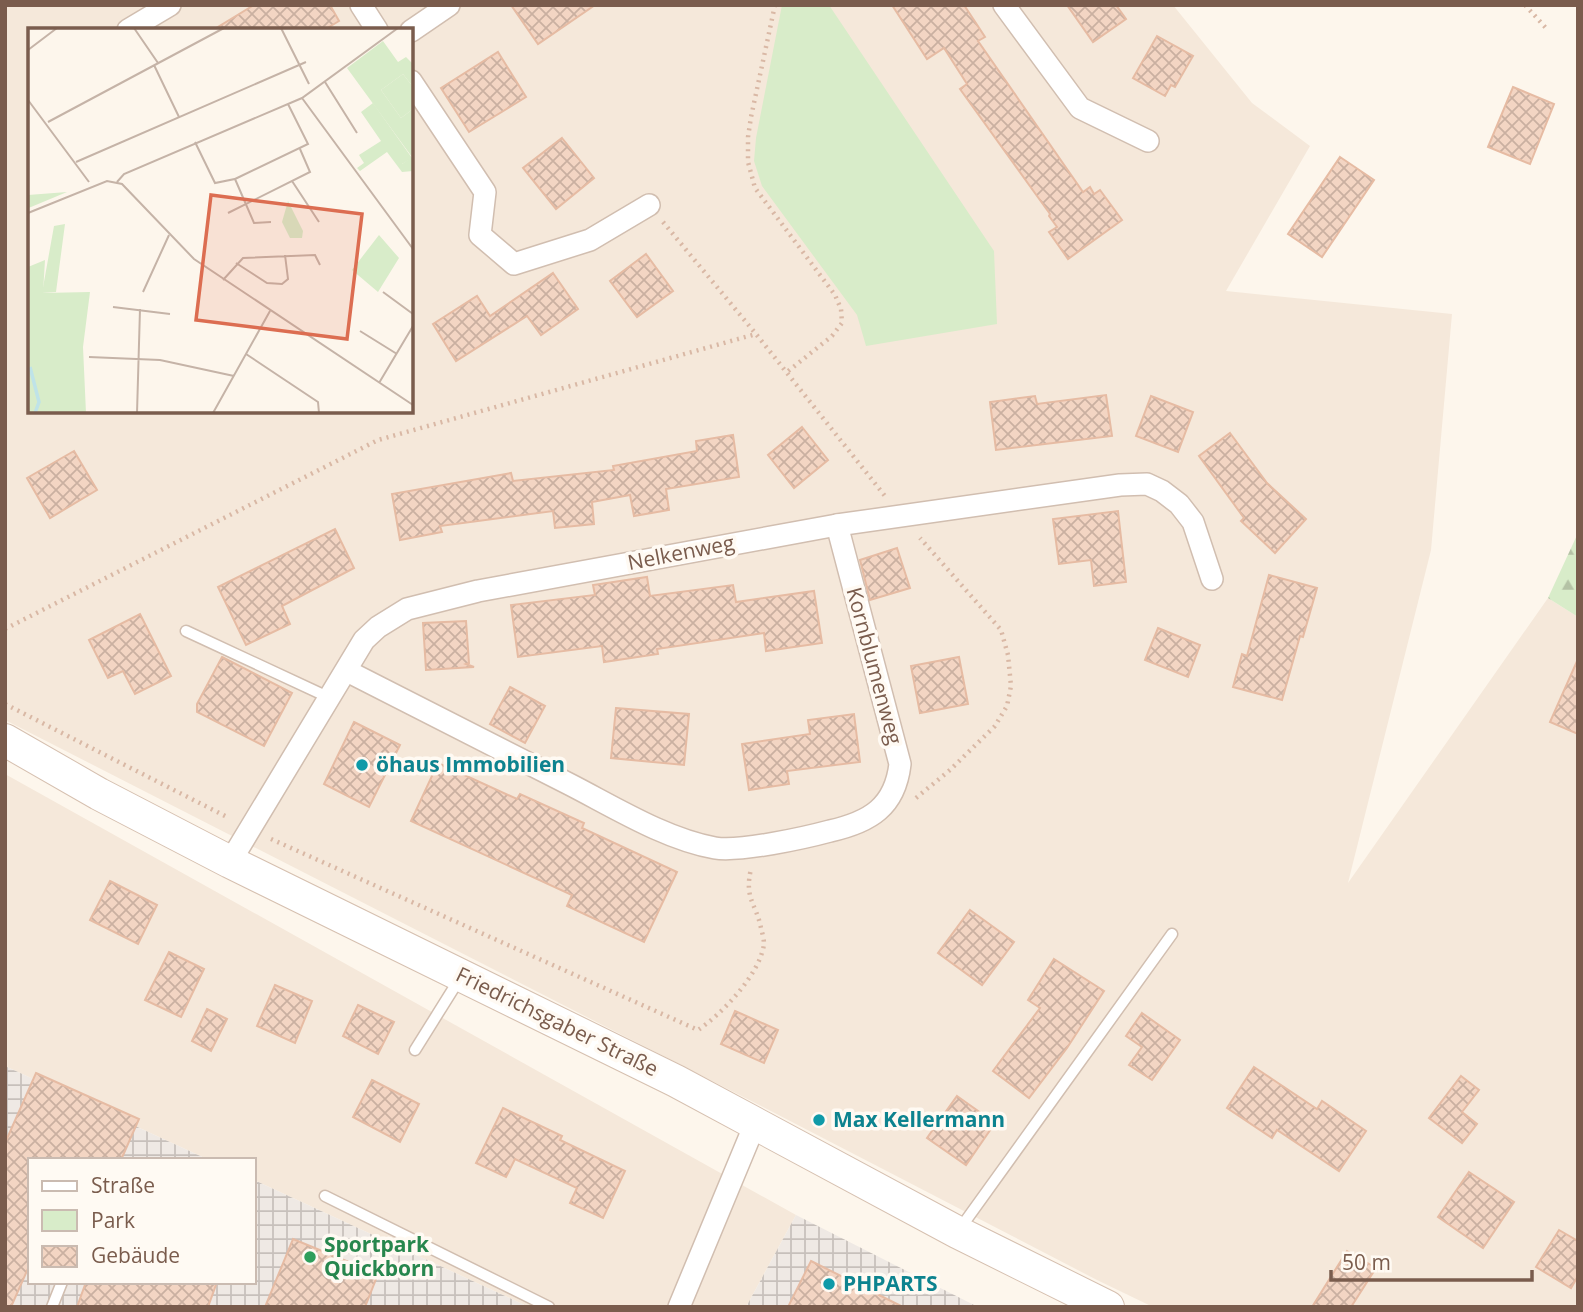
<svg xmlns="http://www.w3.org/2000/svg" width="1583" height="1312" font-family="'Open Sans',sans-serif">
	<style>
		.residential { fill: #f5e8da; fill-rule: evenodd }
		.industrial { fill: url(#industrial-grid) }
		.forest { fill: url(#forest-firs) }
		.green { fill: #d8ecc9 }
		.building { fill: url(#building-cross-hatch); stroke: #e6bba3; stroke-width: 2 }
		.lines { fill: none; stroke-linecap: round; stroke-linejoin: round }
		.lane-casing { stroke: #d1beb0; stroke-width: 13 }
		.street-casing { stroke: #d1beb0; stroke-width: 24 }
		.secondary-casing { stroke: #d6c0b0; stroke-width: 34 }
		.path { stroke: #d9b8a5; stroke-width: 4.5; stroke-dasharray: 2 5; stroke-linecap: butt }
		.lane { stroke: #fff; stroke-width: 10 }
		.street { stroke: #fff; stroke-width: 21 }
		.secondary { stroke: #fff; stroke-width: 32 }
		.culture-dot { fill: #0f9aa8; stroke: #fffaf3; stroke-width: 2.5 }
		.leisure-dot { fill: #2e9e5b; stroke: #fffaf3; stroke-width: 2.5 }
		.labels { text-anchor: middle; stroke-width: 7; stroke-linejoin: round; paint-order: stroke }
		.street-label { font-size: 21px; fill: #7a5c4d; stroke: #fffaf3 }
		.culture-label { font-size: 21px; font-weight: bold; fill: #0d838f; stroke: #fffaf3; text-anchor: start }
		.leisure-label { font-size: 21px; font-weight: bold; fill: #27864d; stroke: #fffaf3; text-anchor: start }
		.inset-river { fill: none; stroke: #bfe3e8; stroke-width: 3.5 }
		.inset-road { fill: none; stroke: #c5b3a7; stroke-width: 2 }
		.view { fill: #dc6d51; fill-opacity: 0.15; stroke: #dc6d51; stroke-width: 3.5 }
		.inset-edge { fill: none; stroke: #7a5c4d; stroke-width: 3.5 }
	</style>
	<defs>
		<pattern id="industrial-grid" width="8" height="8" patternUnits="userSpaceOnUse" patternTransform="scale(1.75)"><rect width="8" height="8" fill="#efe9e4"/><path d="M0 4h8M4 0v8" fill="none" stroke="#c7c0bb"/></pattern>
		<pattern id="forest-firs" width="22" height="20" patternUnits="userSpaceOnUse" patternTransform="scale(1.75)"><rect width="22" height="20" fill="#d8ecc9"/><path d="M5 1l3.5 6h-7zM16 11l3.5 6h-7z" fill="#b4c2a5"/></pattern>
		<pattern id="building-cross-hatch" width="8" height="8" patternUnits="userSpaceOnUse" patternTransform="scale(1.75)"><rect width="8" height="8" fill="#f3d5c3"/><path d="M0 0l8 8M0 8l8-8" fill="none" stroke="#cab0a1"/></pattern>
	</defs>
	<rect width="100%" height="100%" fill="#fdf6ec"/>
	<!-- residential -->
	<g class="residential">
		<path d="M5,5H1173L1252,103L1310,146L1226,291L1452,314L1431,550L1348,883L1548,598L1578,617V1307H1153L1097,1280L765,1108L5,720ZM30,30H411V411H30Z"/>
		<polygon points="5,774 796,1215 746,1307 529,1307 254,1180 254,1160 209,1160 5,1066"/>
	</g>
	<!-- industrial -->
	<g class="industrial">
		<polygon points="5,1066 209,1160 30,1160 30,1282 254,1282 254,1180 529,1307 5,1307"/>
		<polygon points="796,1215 978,1307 746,1307"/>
	</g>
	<!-- forest -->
	<polygon class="forest" points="1578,533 1578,617 1548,598"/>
	<!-- green -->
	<polygon class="green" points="782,5 829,5 994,251 997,324 866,346 857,315 762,186 754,161 756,138"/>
	<!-- building -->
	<g class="building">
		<polygon points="254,5 330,5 339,21 324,30 213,30"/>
		<polygon points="511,5 595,5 538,44"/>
		<polygon points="892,5 964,5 985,37 978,41 1083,192 1090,187 1094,194 1100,190 1122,220 1068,259 1049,232 1057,227 1049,216 1050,214 960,89 967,84 944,48 927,59"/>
		<polygon points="1067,5 1116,5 1126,19 1093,42"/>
		<polygon points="1157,36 1193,56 1175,87 1171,85 1165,96 1133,78"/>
		<polygon points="498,52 526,97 469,132 441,88"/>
		<polygon points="1513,87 1554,104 1530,164 1488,147"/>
		<polygon points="562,138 594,178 556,209 523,168"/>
		<polygon points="1340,157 1374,180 1322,257 1288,234"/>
		<polygon points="646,254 673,291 637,317 610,281"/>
		<polygon points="553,273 578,309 541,335 527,316 456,361 433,324 477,296 490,316"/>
		<polygon points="1106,395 1112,436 996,450 990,402 1035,396 1037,404"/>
		<polygon points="1151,396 1193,412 1178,452 1136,436"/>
		<polygon points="802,427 828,460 794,488 768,455"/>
		<polygon points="1230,433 1267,483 1306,519 1275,553 1241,521 1244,518 1199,456"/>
		<polygon points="733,435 739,477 666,489 669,510 634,516 630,495 592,502 594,524 555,528 553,511 440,526 442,532 400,540 392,494 511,473 513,481 614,470 613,466 697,451 696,441"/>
		<polygon points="74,451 97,490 50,518 27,478"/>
		<polygon points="1118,511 1126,582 1094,586 1091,560 1059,564 1053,519"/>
		<polygon points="335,529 354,568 282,606 290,624 246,645 218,587"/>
		<polygon points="897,548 910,588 870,600 860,560"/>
		<polygon points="1269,575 1317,588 1303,637 1300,636 1282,700 1233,687 1242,654 1247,656"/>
		<polygon points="647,577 650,596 733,585 736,602 814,591 822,643 766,651 764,633 657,649 658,654 604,662 602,646 518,657 511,605 595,595 593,585"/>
		<polygon points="140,614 171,676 135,694 123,671 108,678 89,640"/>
		<polygon points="466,621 469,663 466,664 474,667 426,670 423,623"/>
		<polygon points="1158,628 1200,645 1188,677 1145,660"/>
		<polygon points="222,657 292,693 264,746 197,712 197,704"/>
		<polygon points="959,657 968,704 920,713 911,666"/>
		<polygon points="1578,659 1578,734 1550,722"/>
		<polygon points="510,687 545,706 525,743 490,724"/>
		<polygon points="616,708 689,714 684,765 611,758"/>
		<polygon points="854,714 860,762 787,771 789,784 749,790 742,744 810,734 808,720"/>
		<polygon points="354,722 400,745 369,807 324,784"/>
		<polygon points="438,763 517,799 520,794 584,823 582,828 677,872 644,942 567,906 572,895 411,821"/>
		<polygon points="110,881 157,905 138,944 90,920"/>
		<polygon points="970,910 1014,942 982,985 938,953"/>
		<polygon points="169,952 204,969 181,1017 145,1000"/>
		<polygon points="1054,959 1104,991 1067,1048 1029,1098 993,1071 1040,1008 1028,1000"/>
		<polygon points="275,985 312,1001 295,1043 257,1026"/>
		<polygon points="358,1005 394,1022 378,1054 343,1036"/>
		<polygon points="207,1009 227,1019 211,1051 192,1041"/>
		<polygon points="735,1011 778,1030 764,1063 721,1044"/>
		<polygon points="1142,1013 1180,1040 1152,1080 1129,1065 1142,1047 1126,1036"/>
		<polygon points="1254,1067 1317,1109 1322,1101 1366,1131 1339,1171 1277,1130 1272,1138 1227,1108"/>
		<polygon points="36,1073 139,1119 121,1160 30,1160 30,1264 11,1307 5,1307 5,1143"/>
		<polygon points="1461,1076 1479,1090 1462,1112 1477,1124 1462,1143 1429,1118"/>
		<polygon points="372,1080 419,1104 400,1142 353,1117"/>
		<polygon points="957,1096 995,1123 966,1165 927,1138"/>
		<polygon points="503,1108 562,1136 560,1140 625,1171 603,1218 570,1203 577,1188 515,1159 506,1177 476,1163"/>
		<polygon points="1469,1172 1514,1202 1483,1248 1438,1217"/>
		<polygon points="1559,1230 1578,1241 1578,1276 1571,1288 1536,1267"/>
		<polygon points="293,1239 378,1274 365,1307 265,1307"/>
		<polygon points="1347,1251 1376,1268 1351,1307 1312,1307"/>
		<polygon points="811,1261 903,1307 788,1307"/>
		<polygon points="86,1282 217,1282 208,1307 77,1307"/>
	</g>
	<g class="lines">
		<defs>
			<g id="lane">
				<polyline points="186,631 330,698"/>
				<polyline points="415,1050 460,978"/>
				<polyline points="325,1196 549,1307"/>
				<polyline points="959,1230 1172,934"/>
				<polyline points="52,1307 62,1282"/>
			</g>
			<g id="street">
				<polyline points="361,5 377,30"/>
				<polyline points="1004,5 1080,108 1148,141"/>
				<polyline points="128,30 170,5"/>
				<polyline points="411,31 449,5"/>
				<polyline points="411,81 485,192 480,235 514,264 590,240 649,205"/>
				<path d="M347,671C421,708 495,746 569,784C614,807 665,839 715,848C740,852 804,838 830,831C870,822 895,807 900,764L837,525"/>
				<polyline points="230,862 364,640 378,627 407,609 478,591 837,525 1120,485 1147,484 1162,491 1179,504 1193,522 1212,579"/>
				<polyline points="679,1307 755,1124"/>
			</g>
			<polyline id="secondary" points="5,740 99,794 230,862 676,1081 957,1232 1108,1307"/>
		</defs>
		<!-- lane casing -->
		<use href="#lane" class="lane-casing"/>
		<!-- street casing -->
		<use href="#street" class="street-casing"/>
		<!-- secondary casing -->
		<use href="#secondary" class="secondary-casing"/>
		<!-- path -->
		<g class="path">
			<polyline points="775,5 751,117 748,137 748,162 755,188 835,295 841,309 842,323 832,336 787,372"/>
			<polyline points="1525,5 1546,28"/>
			<polyline points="663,222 756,334"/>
			<polyline points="5,629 378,440 756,334 885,496"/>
			<polyline points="5,704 229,818"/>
			<polyline points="916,798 950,770 995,726 1007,706 1011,686 1008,655 1001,630 920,538"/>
			<path d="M271,839L698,1030C722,1014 760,974 764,944C764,939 762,932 761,928C756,903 744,899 751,869"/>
		</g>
		<!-- lane -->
		<use href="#lane" class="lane"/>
		<!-- street -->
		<use href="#street" class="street"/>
		<!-- secondary -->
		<use href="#secondary" class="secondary"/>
	</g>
	<!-- markers -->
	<g class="culture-dot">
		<circle cx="362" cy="765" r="7"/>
		<circle cx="819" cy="1120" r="7"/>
		<circle cx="829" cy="1284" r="7"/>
	</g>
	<circle class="leisure-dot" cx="310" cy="1257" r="7"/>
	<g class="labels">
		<!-- street labels -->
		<g class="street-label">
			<text transform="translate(681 553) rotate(-11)" y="7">Nelkenweg</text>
			<text transform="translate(874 666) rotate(75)" y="7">Kornblumenweg</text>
			<text transform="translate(557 1022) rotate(26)" y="7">Friedrichsgaber Straße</text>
		</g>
		<!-- culture labels -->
		<g class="culture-label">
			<text x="376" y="772">öhaus Immobilien</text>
			<text x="833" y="1127">Max Kellermann</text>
			<text x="843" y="1291">PHPARTS</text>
		</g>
		<!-- leisure labels -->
		<g class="leisure-label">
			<text x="324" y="1252">Sportpark<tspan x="324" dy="24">Quickborn</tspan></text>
		</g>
	</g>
	<!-- overview -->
	<g transform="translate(28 28)">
		<rect width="385" height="385" fill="#fdf6ec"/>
		<path d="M375,46L385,59V81L373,90L353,62ZM345,75L384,130L374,136V144L359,124L332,143L329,140L336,135L331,127L353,113L333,84ZM17,232L15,265L62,264L55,319L58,385H0V239Z" fill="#d8ecc9"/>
		<path d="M355,13L370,34L378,29L385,36V59L375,46L353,62L373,90L385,81V143L374,144V136L384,129L319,40ZM39,164L3,179L0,180V167ZM37,196L28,264L14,265L26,198ZM351,207L371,230L350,264L324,242Z" fill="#d8ecc9"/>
		<path d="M260,173L275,203L274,210H262L254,194Z" fill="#d8ecc9"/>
		<path class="inset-river" d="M2,339L11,374L7,385"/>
		<path class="inset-road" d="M106,0L130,35M253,0L281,56M0,22L29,0M126,37L151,89M297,54L329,105M274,70L385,221M0,72L61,154M20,94L196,0M167,114L187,155L207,151L226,195L243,194M48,134L278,34M207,151L280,116L260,76M264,153L291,194M89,154L96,146L274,70L370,0M0,185L79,153L94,156L166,231L385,377M200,185L282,144L272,121M208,235L239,255L254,256L260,251L257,227M195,252L215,230L287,227L292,237M115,264L141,207M355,264L385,286M85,279L142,286M332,303L369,326M218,326L290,374L291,385M61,329L132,332L206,348M351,355L385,298M109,385L112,281M185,385L242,283"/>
		<path class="view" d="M183,167L334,186L319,311L168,292Z"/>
		<rect width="385" height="385" class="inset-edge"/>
	</g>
	<!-- border -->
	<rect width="1583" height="1312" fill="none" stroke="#7a5c4d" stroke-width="14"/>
	<!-- legend -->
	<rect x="28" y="1158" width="228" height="126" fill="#fffaf3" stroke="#cabbb1" stroke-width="2"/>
	<rect x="42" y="1181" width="35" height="10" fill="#ffffff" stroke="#cabbb1" stroke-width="2"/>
	<text x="91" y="1193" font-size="21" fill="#7a5c4d">Straße</text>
	<rect x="42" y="1210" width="35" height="21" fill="#d8ecc9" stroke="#cabbb1" stroke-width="2"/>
	<text x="91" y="1228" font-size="21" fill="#7a5c4d">Park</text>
	<rect x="42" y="1246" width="35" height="21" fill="url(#building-cross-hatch)" stroke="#cabbb1" stroke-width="2"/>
	<text x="91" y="1263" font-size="21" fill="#7a5c4d">Gebäude</text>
	<!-- scale -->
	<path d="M1331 1270v10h201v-10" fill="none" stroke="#7a5c4d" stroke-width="3.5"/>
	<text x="1342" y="1270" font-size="21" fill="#7a5c4d" stroke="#fffaf3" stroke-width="5" paint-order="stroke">50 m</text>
</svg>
